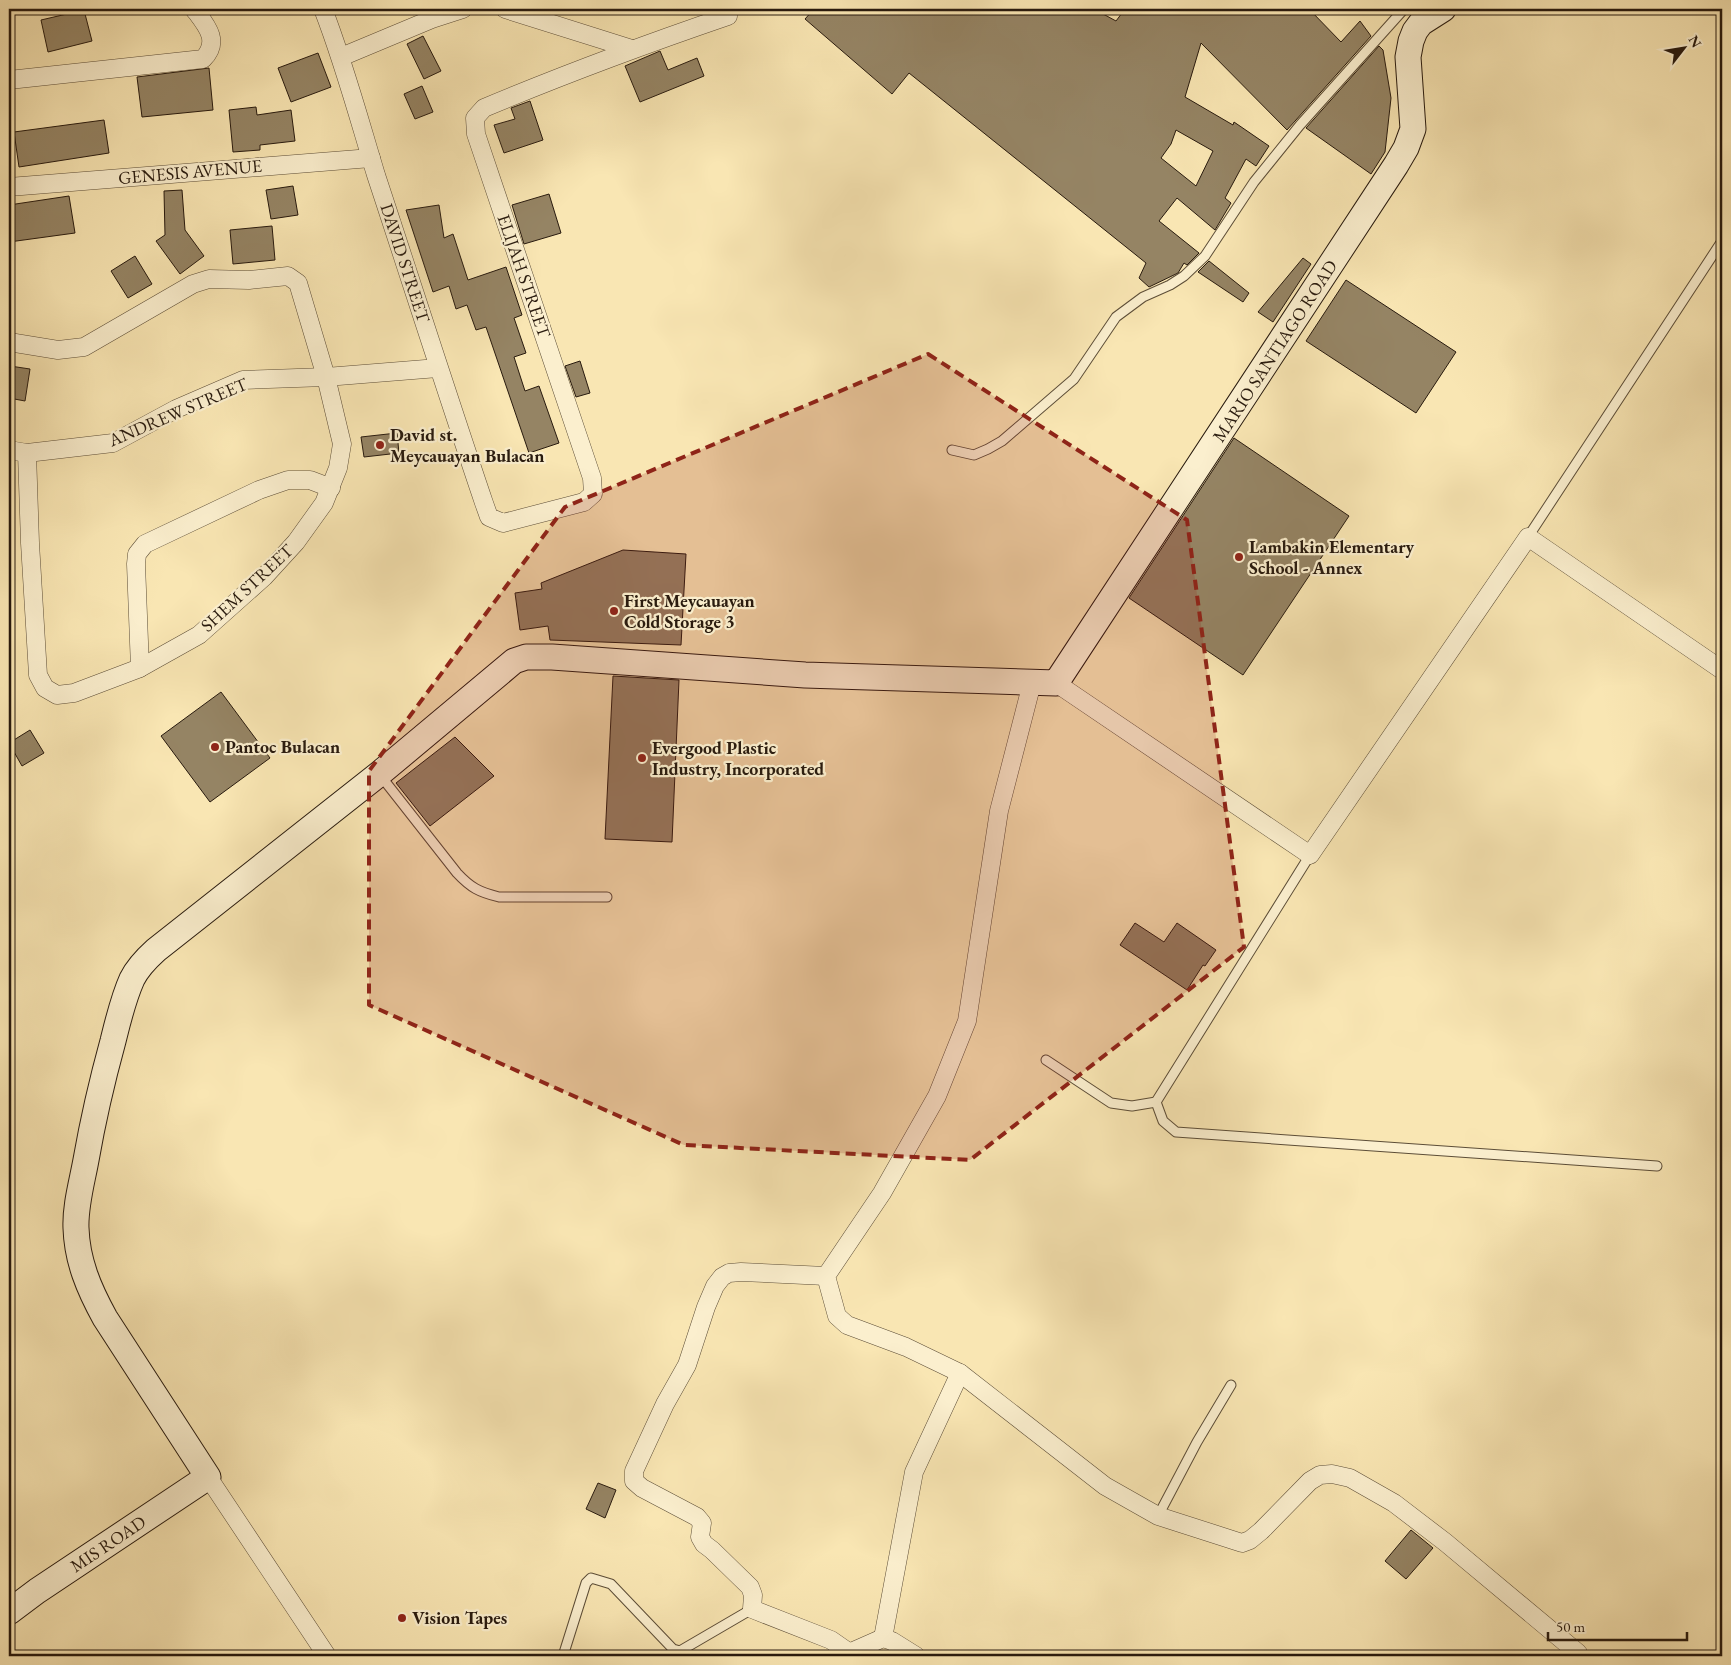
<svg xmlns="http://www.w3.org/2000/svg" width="1731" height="1665" font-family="'EB Garamond',serif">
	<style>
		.building { fill: #958464; stroke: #281a0e; fill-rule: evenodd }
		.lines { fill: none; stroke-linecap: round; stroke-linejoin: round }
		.lane-casing { stroke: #5c4d37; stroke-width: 11 }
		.street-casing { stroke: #5c4d37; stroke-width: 19 }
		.secondary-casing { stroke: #281a0e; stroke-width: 27 }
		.lane { stroke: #fbefce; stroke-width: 9 }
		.street { stroke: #fbefce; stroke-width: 18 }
		.secondary { stroke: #fbefce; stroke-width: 25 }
		.marked { fill: #8f2418; fill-opacity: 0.2; stroke: #8f2418; stroke-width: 4; stroke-dasharray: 10 6; stroke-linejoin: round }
		.poi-dot { fill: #8f2418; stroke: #fbefce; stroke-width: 2 }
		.labels { text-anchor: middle; stroke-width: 4.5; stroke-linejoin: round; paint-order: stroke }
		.street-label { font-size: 18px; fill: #281a0e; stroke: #fbefce }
		.poi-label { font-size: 18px; font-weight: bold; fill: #281a0e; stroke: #fbefce; text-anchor: start }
	</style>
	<rect width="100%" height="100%" fill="#f9e6b3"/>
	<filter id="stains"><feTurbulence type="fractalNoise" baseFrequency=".004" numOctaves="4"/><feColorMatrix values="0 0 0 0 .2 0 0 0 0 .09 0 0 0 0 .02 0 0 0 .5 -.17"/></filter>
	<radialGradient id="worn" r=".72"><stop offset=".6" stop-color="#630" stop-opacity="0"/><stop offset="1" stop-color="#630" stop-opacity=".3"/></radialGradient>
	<!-- building -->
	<g class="building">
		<path d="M814,9H1094L1116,21L1125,9H1309L1341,42L1360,21L1371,36L1287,130L1201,43L1185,97L1233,125L1234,122L1269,146L1256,166L1246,159L1225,198L1231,203L1215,230L1177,198L1159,221L1199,253L1187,265L1184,263L1178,273L1149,287L1139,278L1146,263L909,73L892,94L805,19ZM1176,130L1213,151L1196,186L1161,158L1171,144Z"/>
		<polygon points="84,10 92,41 48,52 41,20"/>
		<polygon points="423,36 441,71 424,79 407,44"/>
		<polygon points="1379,46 1383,50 1391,98 1385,152 1371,174 1306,128"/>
		<polygon points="660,51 668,70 697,58 704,76 640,102 625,66"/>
		<polygon points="318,53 331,87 291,102 278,68"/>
		<polygon points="209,68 213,110 142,117 137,77"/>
		<polygon points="422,86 433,112 415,119 404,94"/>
		<polygon points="530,101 543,140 504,153 494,125 515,119 511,108"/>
		<polygon points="256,107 257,115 291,110 295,141 260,145 260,150 233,152 229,110"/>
		<polygon points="104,120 109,153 19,167 14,132"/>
		<polygon points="293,186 298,215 271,219 266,190"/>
		<polygon points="182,190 185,230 204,256 180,274 156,241 165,235 164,191"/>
		<polygon points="549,194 561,233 524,244 512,205"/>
		<polygon points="69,196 75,233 9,242 9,205"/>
		<polygon points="439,205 444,238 453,234 468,280 506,267 522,315 514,318 526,353 514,357 525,391 539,386 559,443 529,453 486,327 476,330 467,305 456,309 449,286 433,292 406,210"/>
		<polygon points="272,226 275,260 233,264 230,230"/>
		<polygon points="135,256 152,284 128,298 111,271"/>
		<polygon points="1303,258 1311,264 1273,322 1258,312"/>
		<polygon points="1209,261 1249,293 1243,302 1198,272"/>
		<polygon points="1346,280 1456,352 1416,413 1306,341"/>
		<polygon points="580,361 590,393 576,397 565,366"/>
		<polygon points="10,366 30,369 25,401 9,398"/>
		<polygon points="397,433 399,453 364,457 361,437"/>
		<polygon points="1234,438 1349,516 1243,675 1129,598"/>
		<polygon points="623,550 686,554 681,645 550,640 548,626 520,630 515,593 542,589 541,583"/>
		<polygon points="613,676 679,680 672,842 605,839"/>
		<polygon points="221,692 270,758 210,802 161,736"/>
		<polygon points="30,730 44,753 22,766 9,743"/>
		<polygon points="455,737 494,776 430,826 396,783"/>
		<polygon points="1135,923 1164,942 1177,923 1216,950 1205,966 1203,965 1187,990 1120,945"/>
		<polygon points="598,1483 616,1490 605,1518 586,1509"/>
		<polygon points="1411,1530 1433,1548 1406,1579 1385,1561"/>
	</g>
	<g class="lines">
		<defs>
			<g id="lane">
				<polyline points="1718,9 1722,13"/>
				<polyline points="952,450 974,455 988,449 1002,441 1074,379 1116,317 1143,297 1170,285 1184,276 1205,256 1254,182 1300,125 1404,9"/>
				<polyline points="1528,537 1722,241"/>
				<path d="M380,775L457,873C471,888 479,892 499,897H607"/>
				<polyline points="1310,855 1156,1102 1163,1121 1176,1132 1657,1166"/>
				<polyline points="1046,1060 1111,1103 1132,1106 1156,1102"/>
				<polyline points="1158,1516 1197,1442 1231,1385"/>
				<polyline points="563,1656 586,1583 591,1578 611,1584 673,1649 680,1651 752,1609"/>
			</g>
			<g id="street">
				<path d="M323,9C344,63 359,119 376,175C412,284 447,394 484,503L489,517L503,523L584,502L593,494L592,478L476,134L475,118L484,108C565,74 646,44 728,16"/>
				<polyline points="505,9 632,49"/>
				<polyline points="341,57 432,19 463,9"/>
				<path d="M9,80L203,59C221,41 206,25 194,9"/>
				<polyline points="9,187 371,158"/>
				<polyline points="9,342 58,350 84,347 193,284 209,279 249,280 288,276 298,283 326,377 342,444 338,468 324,503 296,542 264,577 199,635 140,668 74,693 57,695 45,688 38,675 30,543 27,453"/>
				<polyline points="9,450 27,453 113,443 176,409 243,380 326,377 438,368"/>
				<polyline points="140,668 136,564 137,554 145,544 259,490 288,480 310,480 331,488"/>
				<polyline points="1032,683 999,811 967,1021 937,1096 882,1193 826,1276 837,1316 847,1325 906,1347 960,1373 1105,1486 1158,1516 1242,1543 1250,1540 1261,1531 1310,1481 1320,1475 1332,1474 1350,1478 1394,1503 1445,1542 1578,1653"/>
				<polyline points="1056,683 1310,855 1528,537 1722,670"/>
				<polyline points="826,1276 741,1272 729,1273 722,1277 715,1286 706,1307 687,1365 665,1404 634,1471 634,1481 642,1488 697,1517 702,1523 700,1537 704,1544 712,1550 750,1587 753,1595 752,1609 831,1640 854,1656"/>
				<polyline points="208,1477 327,1656"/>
				<polyline points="883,1638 914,1472 960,1373"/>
				<polyline points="849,1653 883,1638 892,1641 916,1656"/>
			</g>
			<path id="secondary" d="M9,1612L37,1591L208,1477L105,1318C89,1289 77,1261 76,1228C75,1206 82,1182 86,1160C93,1120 102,1081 113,1041C118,1021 123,999 132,979C138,967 146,959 156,950L379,774L514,661L526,657H552L805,675L1056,683L1396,165L1406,148L1413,129L1408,57L1411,41L1415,31L1421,23L1443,9"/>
		</defs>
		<!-- lane casing -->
		<use href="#lane" class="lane-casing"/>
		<!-- street casing -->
		<use href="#street" class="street-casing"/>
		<!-- secondary casing -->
		<use href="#secondary" class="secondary-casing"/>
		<!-- lane -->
		<use href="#lane" class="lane"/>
		<!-- street -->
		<use href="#street" class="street"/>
		<!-- secondary -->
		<use href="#secondary" class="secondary"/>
	</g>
	<!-- marked area -->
	<path class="marked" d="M928,354L1187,520L1244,947L970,1160L684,1145L369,1005V771L565,507Z"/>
	<!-- markers -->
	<g class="poi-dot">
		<circle cx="380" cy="445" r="5"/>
		<circle cx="1239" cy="557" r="5"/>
		<circle cx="614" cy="611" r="5"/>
		<circle cx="215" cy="747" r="5"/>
		<circle cx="642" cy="758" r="5"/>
		<circle cx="402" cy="1618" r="5"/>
	</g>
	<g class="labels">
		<!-- street labels -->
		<g class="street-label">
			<text transform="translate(190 172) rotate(-5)" y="6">GENESIS AVENUE</text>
			<text transform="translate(405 263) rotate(72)" y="6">DAVID STREET</text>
			<text transform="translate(524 276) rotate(71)" y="6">ELIJAH STREET</text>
			<text transform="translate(1275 351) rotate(-57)" y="6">MARIO SANTIAGO ROAD</text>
			<text transform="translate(178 412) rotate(-23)" y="6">ANDREW STREET</text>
			<text transform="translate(247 588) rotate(-43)" y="6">SHEM STREET</text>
			<text transform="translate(108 1544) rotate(-34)" y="6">MIS ROAD</text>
		</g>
		<!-- poi labels -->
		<g class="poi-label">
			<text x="390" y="441">David st.<tspan x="390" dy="21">Meycauayan Bulacan</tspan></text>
			<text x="1249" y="553">Lambakin Elementary<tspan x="1249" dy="21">School - Annex</tspan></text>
			<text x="624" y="607">First Meycauayan<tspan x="624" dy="21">Cold Storage 3</tspan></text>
			<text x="225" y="753">Pantoc Bulacan</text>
			<text x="652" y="754">Evergood Plastic<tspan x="652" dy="21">Industry, Incorporated</tspan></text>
			<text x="412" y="1624">Vision Tapes</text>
		</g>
	</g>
	<!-- margin -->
	<rect width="1731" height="1665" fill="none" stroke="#f9e6b3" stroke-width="30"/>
	<rect x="10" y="10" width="1711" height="1645" fill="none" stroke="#281a0e" stroke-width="2.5"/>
	<rect x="15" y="15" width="1701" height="1635" fill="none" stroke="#281a0e"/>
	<!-- north arrow -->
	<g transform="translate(1684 48) rotate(59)" stroke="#fbefce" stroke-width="4" paint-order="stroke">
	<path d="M0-4L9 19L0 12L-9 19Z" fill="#281a0e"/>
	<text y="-8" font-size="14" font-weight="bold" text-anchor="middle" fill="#281a0e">N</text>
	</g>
	<!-- scale -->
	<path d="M1548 1632v8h139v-8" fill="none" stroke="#281a0e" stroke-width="2.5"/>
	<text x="1556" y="1632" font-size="15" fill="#281a0e" stroke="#fbefce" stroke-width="4" paint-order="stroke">50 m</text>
	<rect width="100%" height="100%" filter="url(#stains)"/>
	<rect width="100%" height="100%" fill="url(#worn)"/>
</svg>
